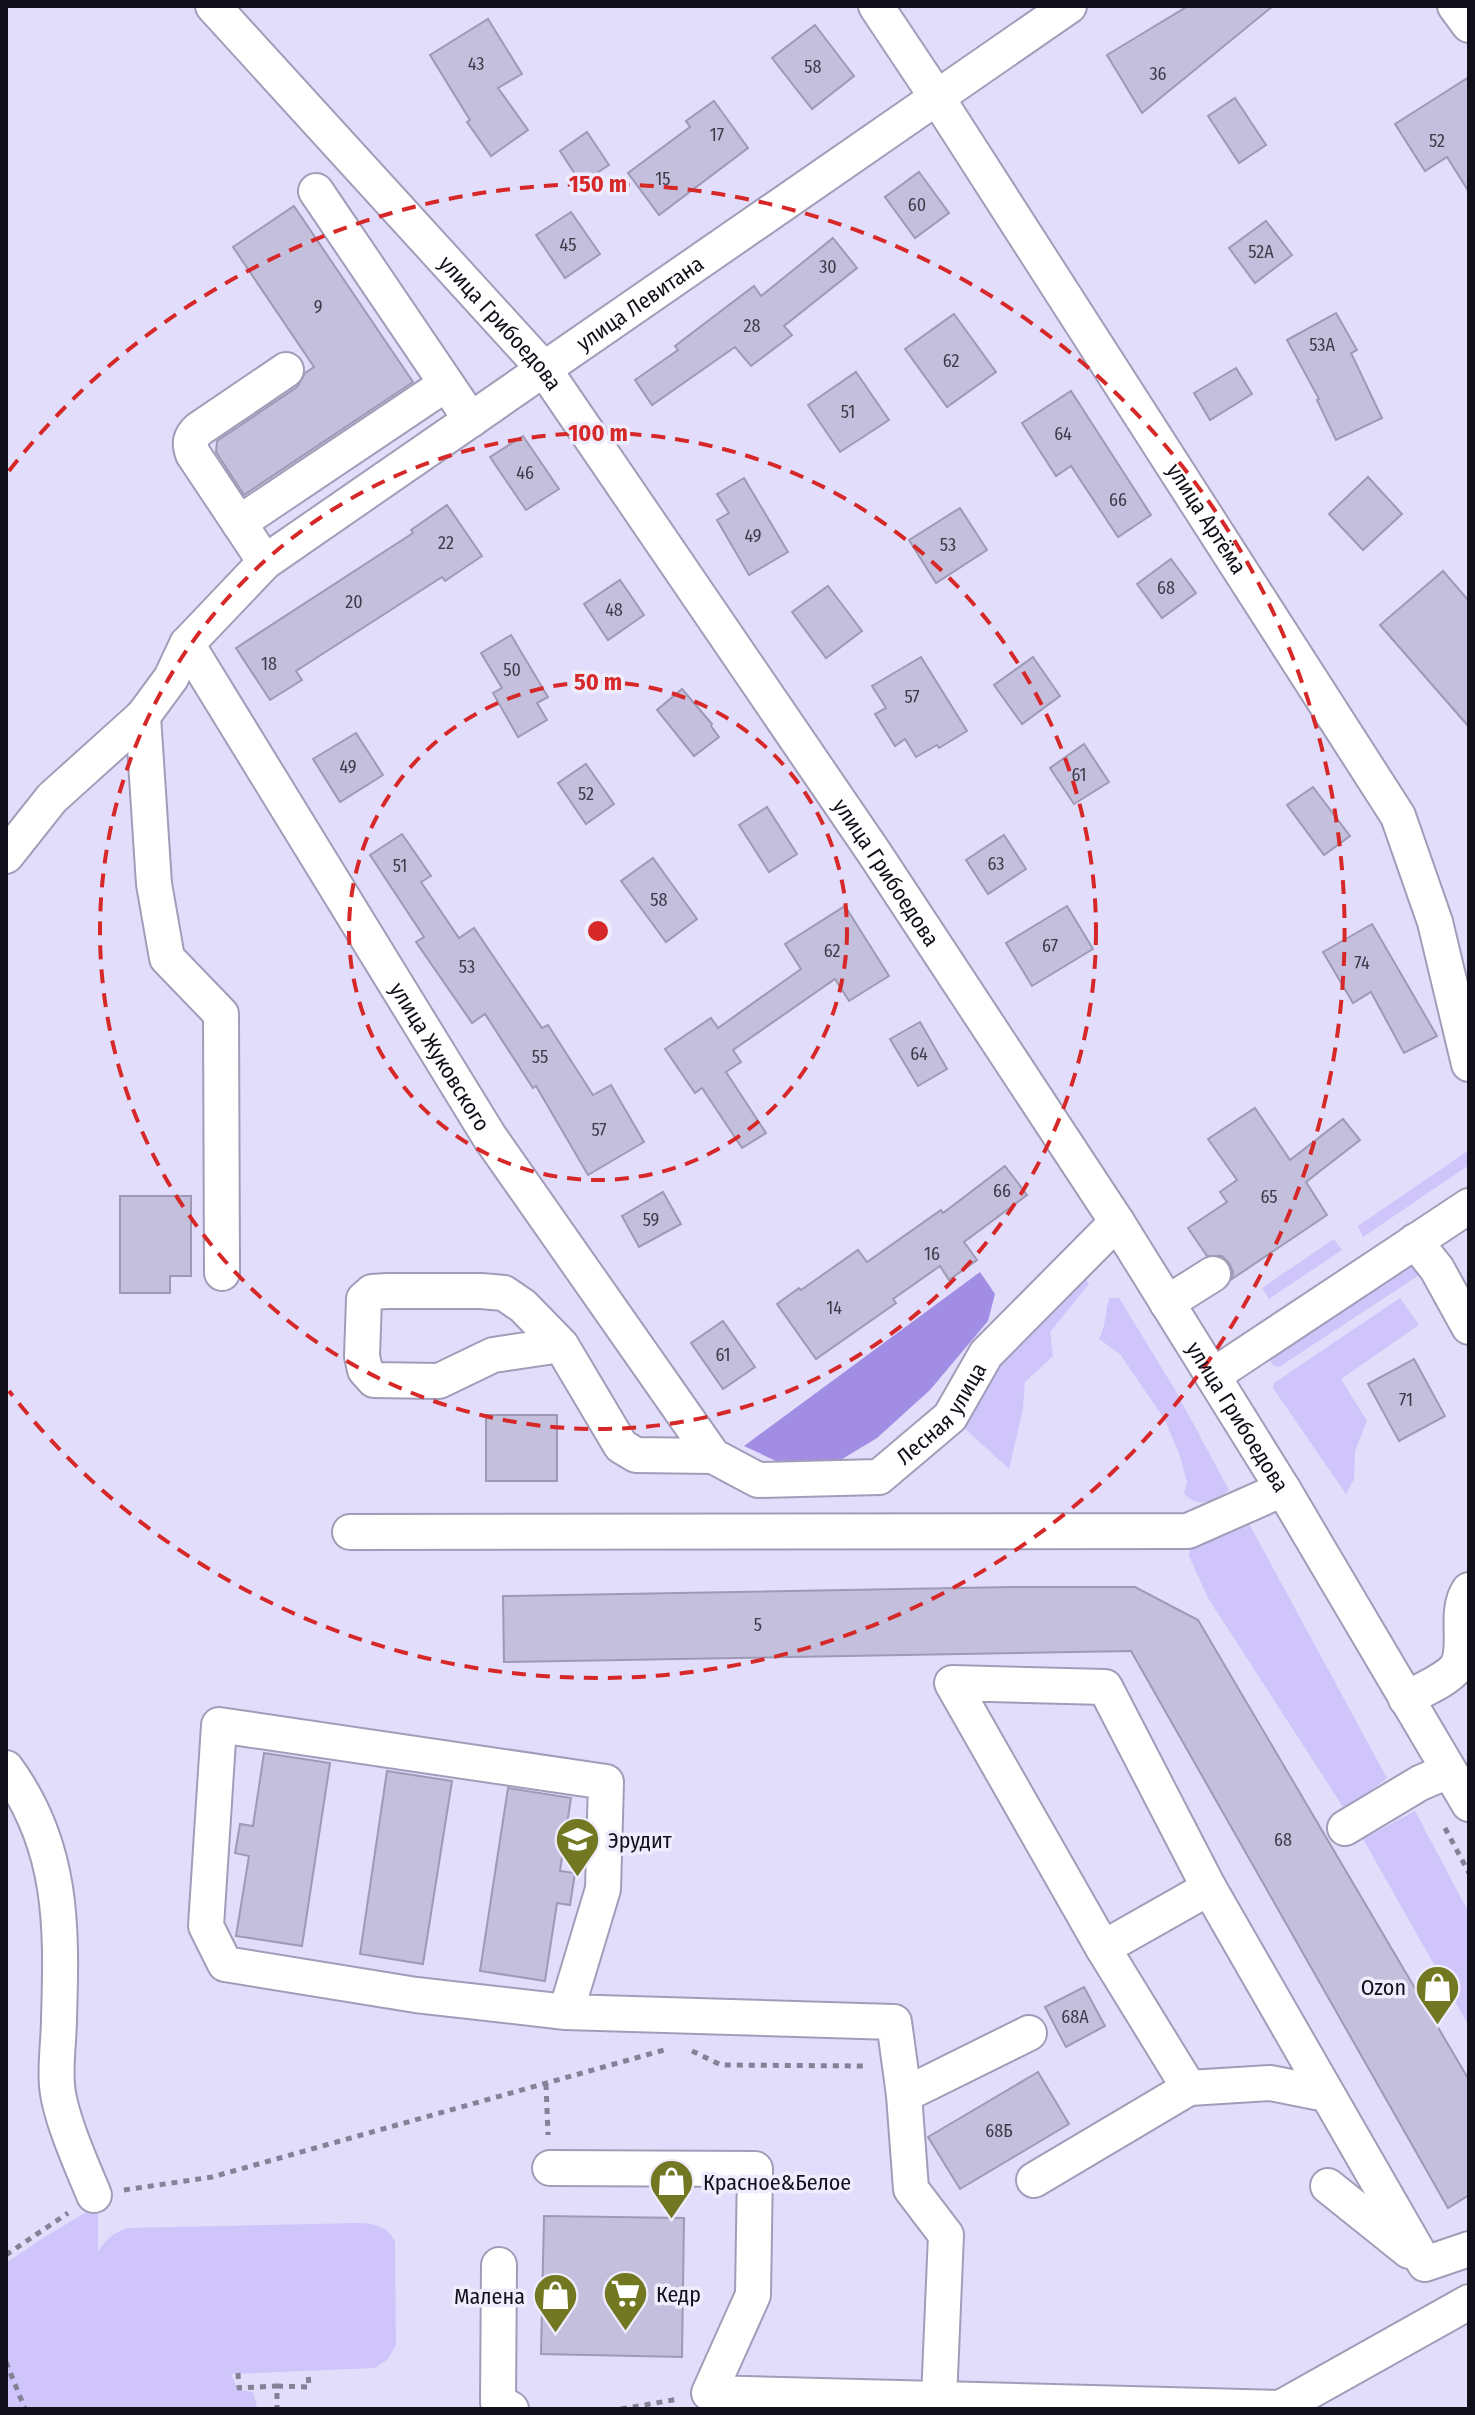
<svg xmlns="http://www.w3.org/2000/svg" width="1475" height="2415" font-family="'Fira Sans Condensed',sans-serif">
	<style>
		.green { fill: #cfc5fb }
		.forest { fill: #a18ee4 }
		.building { fill: #c4bfdc; stroke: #9e9ab6; stroke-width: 2 }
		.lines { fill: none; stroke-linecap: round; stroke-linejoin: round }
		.minor-casing { stroke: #a19db9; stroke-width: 38 }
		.path { stroke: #858297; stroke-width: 5; stroke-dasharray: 6 6; stroke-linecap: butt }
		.minor { stroke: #fff; stroke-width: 34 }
		.ring { fill: none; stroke: #d62828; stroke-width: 4; stroke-dasharray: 14 10 }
		.labels { text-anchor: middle; stroke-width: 7; stroke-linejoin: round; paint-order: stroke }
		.number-label { font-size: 18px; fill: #3e3b4a }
		.street-label { font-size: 22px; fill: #110f19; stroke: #efecfe }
		.poi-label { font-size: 22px; fill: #110f19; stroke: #efecfe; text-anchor: start }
		.centre { fill: #d62828; stroke: #efecfe; stroke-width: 4 }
		.ring-label { font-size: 24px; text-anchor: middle; font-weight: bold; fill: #d62828; stroke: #efecfe; stroke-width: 7; stroke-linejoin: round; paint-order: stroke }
	</style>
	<rect width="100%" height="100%" fill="#e2ddfb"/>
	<!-- green -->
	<g class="green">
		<polygon points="1469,1150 1469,1165 1363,1237 1358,1226"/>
		<polygon points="1334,1239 1342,1250 1269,1299 1262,1288"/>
		<polygon points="1422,1260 1427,1270 1279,1367 1274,1366 1269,1359"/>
		<polygon points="1080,1271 1089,1284 1050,1332 1053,1356 1025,1382 1023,1409 1009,1469 959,1423 971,1389"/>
		<path d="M1109,1298H1119L1174,1388L1229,1490C1214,1501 1198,1510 1184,1493L1187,1482L1180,1456L1165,1420L1120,1354L1099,1339C1106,1326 1105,1313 1109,1298Z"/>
		<polygon points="1400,1298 1419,1325 1341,1379 1367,1421 1355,1451 1354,1479 1346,1494 1273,1388 1274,1383"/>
		<polygon points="1247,1520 1387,1778 1345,1810 1208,1598 1189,1556 1191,1542"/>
		<polygon points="1415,1811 1469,1913 1469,2026 1363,1839"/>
		<path d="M98,2205V2252C106,2239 113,2233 128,2228L360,2223C377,2224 387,2227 395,2241L396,2345L388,2359L375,2368L231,2374L238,2390L253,2392L257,2407L6,2409V2263L43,2238Z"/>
	</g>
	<!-- forest -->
	<polygon class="forest" points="980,1272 995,1294 988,1321 930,1390 877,1438 834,1464 791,1468 744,1446"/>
	<!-- building -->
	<g class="building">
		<polygon points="1188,6 1273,6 1142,113 1107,55"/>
		<polygon points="488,19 522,74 498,88 528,130 491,156 467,122 470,120 430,55"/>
		<polygon points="815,25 854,76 812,109 772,58"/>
		<polygon points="1469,77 1469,192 1447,157 1425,171 1395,124"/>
		<polygon points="1235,98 1266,145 1239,163 1208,116"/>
		<polygon points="714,101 748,148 659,215 628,173 690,127 686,121"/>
		<polygon points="587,132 609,165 581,183 560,151"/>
		<polygon points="919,172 949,213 915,238 885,197"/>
		<polygon points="294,206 413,382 244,495 216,452 217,441 297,387 305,373 314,367 233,247"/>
		<polygon points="571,212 600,254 565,278 536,235"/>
		<polygon points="1266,221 1292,255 1255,283 1229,248"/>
		<polygon points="833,238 857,268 784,326 792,335 751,366 735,347 652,405 635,380 678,350 675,346 754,286 761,296"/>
		<polygon points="1336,313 1357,350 1351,353 1382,418 1336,440 1317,400 1319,399 1287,340"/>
		<polygon points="954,314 996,372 947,407 905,349"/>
		<polygon points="1236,368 1252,394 1210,420 1194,393"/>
		<polygon points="856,372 889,420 840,452 808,405"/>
		<polygon points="1071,391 1151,515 1118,537 1071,466 1056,476 1022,423"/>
		<polygon points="523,436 559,489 526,510 490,457"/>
		<polygon points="1368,477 1402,514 1363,550 1329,514"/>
		<polygon points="744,478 788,552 749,575 717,520 729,513 717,494"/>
		<polygon points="447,505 482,556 445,581 442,577 296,671 302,680 270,700 236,648 413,533 411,530"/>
		<polygon points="960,508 987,550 936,583 909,540"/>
		<polygon points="1171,559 1196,593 1162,618 1137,584"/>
		<polygon points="1443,571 1469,601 1469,727 1380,625"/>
		<polygon points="620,580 644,615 608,640 584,604"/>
		<polygon points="828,586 862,631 826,658 792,612"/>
		<polygon points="511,635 548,697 537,703 547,720 518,737 493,693 502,688 481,653"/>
		<polygon points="921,657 967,731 939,748 937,745 916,757 905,739 895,746 875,714 886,708 872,686"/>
		<polygon points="1033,657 1060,696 1022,724 994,685"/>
		<polygon points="682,689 712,724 711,726 719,737 694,756 657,710"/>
		<polygon points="356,733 383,775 340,802 313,759"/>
		<polygon points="1084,744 1109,782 1074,804 1050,768"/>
		<polygon points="586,764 614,804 586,824 558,783"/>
		<polygon points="1313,787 1350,836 1324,855 1287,805"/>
		<polygon points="767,807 797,854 769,872 739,825"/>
		<polygon points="402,834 431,876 421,882 459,938 474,928 542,1028 548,1025 593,1095 611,1085 644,1142 588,1175 536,1086 533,1088 485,1014 472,1023 416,942 424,937 370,855"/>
		<polygon points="1004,835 1026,869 988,894 966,860"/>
		<polygon points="653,858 697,919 666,942 621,881"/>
		<polygon points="845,906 889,976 849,1001 835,979 733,1050 741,1062 726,1072 766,1133 742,1148 702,1088 695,1093 665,1049 711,1018 718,1028 801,969 785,944"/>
		<polygon points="1067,906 1093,949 1032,986 1006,943"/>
		<polygon points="1372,924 1437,1036 1404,1053 1371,992 1353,1003 1323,952"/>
		<polygon points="920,1022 947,1069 918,1086 890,1039"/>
		<polygon points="1255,1108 1290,1160 1343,1119 1360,1140 1306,1182 1327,1215 1232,1279 1233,1272 1229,1263 1222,1256 1207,1256 1188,1228 1227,1202 1220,1192 1237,1180 1208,1139"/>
		<polygon points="1005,1166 1027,1195 964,1242 977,1260 949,1280 940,1266 893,1299 896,1303 816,1359 777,1304 799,1288 801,1290 858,1250 867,1262 941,1210 943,1213"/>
		<polygon points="663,1192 681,1224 639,1247 622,1216"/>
		<polygon points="120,1196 191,1196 191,1276 170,1276 170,1293 120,1293"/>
		<polygon points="723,1321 755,1367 723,1389 691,1343"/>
		<polygon points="1414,1359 1445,1416 1399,1441 1368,1384"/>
		<rect x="486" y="1415" width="71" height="66"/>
		<polygon points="1012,1587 1135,1587 1198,1620 1469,2080 1469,2195 1448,2208 1131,1651 504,1662 503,1596"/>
		<polygon points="264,1753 330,1763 302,1946 236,1936 249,1856 235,1853 240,1824 253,1826"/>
		<polygon points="387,1771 452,1781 423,1964 360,1954"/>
		<polygon points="508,1788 571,1798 560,1871 575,1873 570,1905 557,1903 545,1981 480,1971"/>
		<polygon points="1084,1987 1105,2026 1066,2047 1045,2007"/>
		<polygon points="1038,2072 1069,2124 960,2189 928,2137"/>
		<polygon points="544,2216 684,2218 682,2357 541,2354"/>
	</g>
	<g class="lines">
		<defs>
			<g id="minor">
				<path id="s1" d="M213,6L544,369L875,854L1117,1222L1283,1489L1469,1804"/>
				<path id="s2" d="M876,6L936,96L1398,816L1435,922L1469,1064"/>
				<polyline points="1455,6 1469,25"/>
				<polyline points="316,191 471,420"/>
				<polyline points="239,523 446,384"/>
				<path d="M265,562L193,454C189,443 190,437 199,429L286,370"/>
				<path id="s3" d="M187,644L489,1136L713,1456L758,1480L879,1477L950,1417L986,1354L1117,1222"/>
				<polyline points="143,716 154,884 167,958 221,1014 222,1273"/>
				<path id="s4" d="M6,856L52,798L143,716L171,678L187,644L265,562L1069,6"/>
				<polyline points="1415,1241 1437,1269 1469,1327"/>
				<polyline points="1167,1303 1213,1274"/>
				<polyline points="561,1345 493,1355 439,1381 374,1380 365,1370 362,1356 364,1299 372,1292 387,1291 481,1291 504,1293 523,1306 561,1345 621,1446 636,1455 713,1456"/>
				<polyline points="1214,1375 1469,1206"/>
				<polyline points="350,1532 1188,1531 1283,1489"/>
				<path d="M1406,1699C1421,1690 1443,1682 1455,1669C1470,1651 1453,1613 1469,1590"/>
				<path d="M6,1768C63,1846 62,1926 59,2018C59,2040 55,2064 57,2085C59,2115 82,2166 94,2195"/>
				<polyline points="1345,1828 1420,1783 1448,1771"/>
				<polyline points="1103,1948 1209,1888"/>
				<polyline points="566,2012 603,1889 606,1782 219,1725 206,1926 225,1964 416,1995 566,2012 894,2022 904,2095"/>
				<polyline points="1326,2094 1270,2083 1189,2088 1103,1948 952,1683 1105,1687 1209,1888 1425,2264 1469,2249"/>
				<polyline points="550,2168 755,2169 753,2295 709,2393 1280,2408 1469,2302"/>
				<polyline points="1034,2180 1189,2088"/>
				<polyline points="1328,2186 1409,2251"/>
				<polyline points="499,2265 498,2402 511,2409"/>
				<polyline points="939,2399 946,2235 911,2189 904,2095 1029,2033"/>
			</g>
		</defs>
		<!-- minor casing -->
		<use href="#minor" class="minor-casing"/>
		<!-- path -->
		<g class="path">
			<polyline points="1445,1828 1469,1873"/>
			<polyline points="692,2051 721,2065 866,2066"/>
			<polyline points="546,2084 548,2135"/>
			<polyline points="124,2190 212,2177 664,2050"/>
			<polyline points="6,2255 68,2213"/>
			<polyline points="6,2362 25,2409"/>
			<polyline points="238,2373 239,2388 277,2386 277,2409"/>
			<polyline points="277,2386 309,2387 308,2372"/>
			<polyline points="621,2409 679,2399"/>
		</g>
		<!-- minor -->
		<use href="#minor" class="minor"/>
	</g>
	<!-- distance rings -->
	<g class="ring">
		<circle cx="598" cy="931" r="249"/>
		<circle cx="598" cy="931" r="498"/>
		<path d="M9 471A747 747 0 1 1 9 1391"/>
	</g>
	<!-- icons -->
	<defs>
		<symbol id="school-pin" viewBox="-11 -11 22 30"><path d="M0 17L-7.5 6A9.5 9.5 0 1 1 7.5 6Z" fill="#727821" stroke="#efecfe"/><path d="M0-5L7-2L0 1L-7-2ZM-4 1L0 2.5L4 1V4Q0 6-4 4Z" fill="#fff"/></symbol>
		<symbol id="shop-pin" viewBox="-11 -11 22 30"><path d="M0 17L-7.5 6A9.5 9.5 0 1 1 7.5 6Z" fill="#727821" stroke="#efecfe"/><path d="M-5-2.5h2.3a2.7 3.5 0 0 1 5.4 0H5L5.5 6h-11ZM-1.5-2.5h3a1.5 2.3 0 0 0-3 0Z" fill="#fff"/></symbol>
		<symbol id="supermarket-pin" viewBox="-11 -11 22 30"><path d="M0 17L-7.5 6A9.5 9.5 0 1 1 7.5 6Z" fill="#727821" stroke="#efecfe"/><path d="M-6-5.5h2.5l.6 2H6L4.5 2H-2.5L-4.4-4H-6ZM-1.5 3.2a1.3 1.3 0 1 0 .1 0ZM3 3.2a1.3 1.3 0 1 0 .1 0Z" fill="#fff"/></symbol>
	</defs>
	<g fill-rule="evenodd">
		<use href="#school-pin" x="552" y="1814" width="51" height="69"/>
		<use href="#shop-pin" x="1412" y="1962" width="51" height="69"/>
		<use href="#shop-pin" x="646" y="2156" width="51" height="69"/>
		<use href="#supermarket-pin" x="600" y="2268" width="51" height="69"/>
		<use href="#shop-pin" x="530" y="2270" width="51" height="69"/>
	</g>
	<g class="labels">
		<!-- number labels -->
		<g class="number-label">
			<text x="476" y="70">43</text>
			<text x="813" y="73">58</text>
			<text x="1158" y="80">36</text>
			<text x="717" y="141">17</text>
			<text x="1437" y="147">52</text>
			<text x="663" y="185">15</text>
			<text x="917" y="211">60</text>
			<text x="568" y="251">45</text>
			<text x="1261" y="258">52А</text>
			<text x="828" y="273">30</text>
			<text x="318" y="313">9</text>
			<text x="752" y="332">28</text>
			<text x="1322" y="351">53А</text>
			<text x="951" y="367">62</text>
			<text x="848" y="418">51</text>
			<text x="1063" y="440">64</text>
			<text x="525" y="479">46</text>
			<text x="1118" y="506">66</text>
			<text x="753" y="542">49</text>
			<text x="446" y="549">22</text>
			<text x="948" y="551">53</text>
			<text x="1166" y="594">68</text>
			<text x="354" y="608">20</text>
			<text x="614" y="616">48</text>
			<text x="269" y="670">18</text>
			<text x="512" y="676">50</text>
			<text x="912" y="703">57</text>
			<text x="348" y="773">49</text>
			<text x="1079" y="781">61</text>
			<text x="586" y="800">52</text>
			<text x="996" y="870">63</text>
			<text x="400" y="872">51</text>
			<text x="659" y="906">58</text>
			<text x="1050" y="952">67</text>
			<text x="832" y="957">62</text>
			<text x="1362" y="969">74</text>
			<text x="467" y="973">53</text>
			<text x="919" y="1060">64</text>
			<text x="540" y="1063">55</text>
			<text x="599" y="1136">57</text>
			<text x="1002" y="1197">66</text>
			<text x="1269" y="1203">65</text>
			<text x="651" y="1226">59</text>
			<text x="932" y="1260">16</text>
			<text x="834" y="1314">14</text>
			<text x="723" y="1361">61</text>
			<text x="1406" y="1406">71</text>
			<text x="758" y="1631">5</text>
			<text x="1283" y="1846">68</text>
			<text x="1075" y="2023">68А</text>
			<text x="999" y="2137">68Б</text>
		</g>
		<!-- street labels -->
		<g class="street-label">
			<text dy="8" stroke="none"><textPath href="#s4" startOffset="850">улица Левитана</textPath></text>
			<text dy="8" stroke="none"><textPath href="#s1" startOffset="428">улица Грибоедова</textPath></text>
			<text dy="8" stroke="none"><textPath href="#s2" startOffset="610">улица Артёма</textPath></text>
			<text dy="8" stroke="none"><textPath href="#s1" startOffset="1100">улица Грибоедова</textPath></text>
			<text dy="8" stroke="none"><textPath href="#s3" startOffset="484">улица Жуковского</textPath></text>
			<text dy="8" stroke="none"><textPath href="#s3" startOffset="1230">Лесная улица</textPath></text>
			<text dy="8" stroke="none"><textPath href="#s1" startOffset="1748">улица Грибоедова</textPath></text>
		</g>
		<!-- poi labels -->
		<g class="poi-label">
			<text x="608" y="1848">Эрудит</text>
			<text x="1406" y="1995" text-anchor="end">Ozon</text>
			<text x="703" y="2190">Красное&amp;Белое</text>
			<text x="656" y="2302">Кедр</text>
			<text x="525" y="2304" text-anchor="end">Малена</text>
		</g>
	</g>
	<circle cx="598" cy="931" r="12" class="centre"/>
	<g class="ring-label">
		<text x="598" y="192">150 m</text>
		<text x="598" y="441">100 m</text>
		<text x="598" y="690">50 m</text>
	</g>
	<!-- border -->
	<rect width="1475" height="2415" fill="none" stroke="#110f19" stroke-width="16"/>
</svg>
